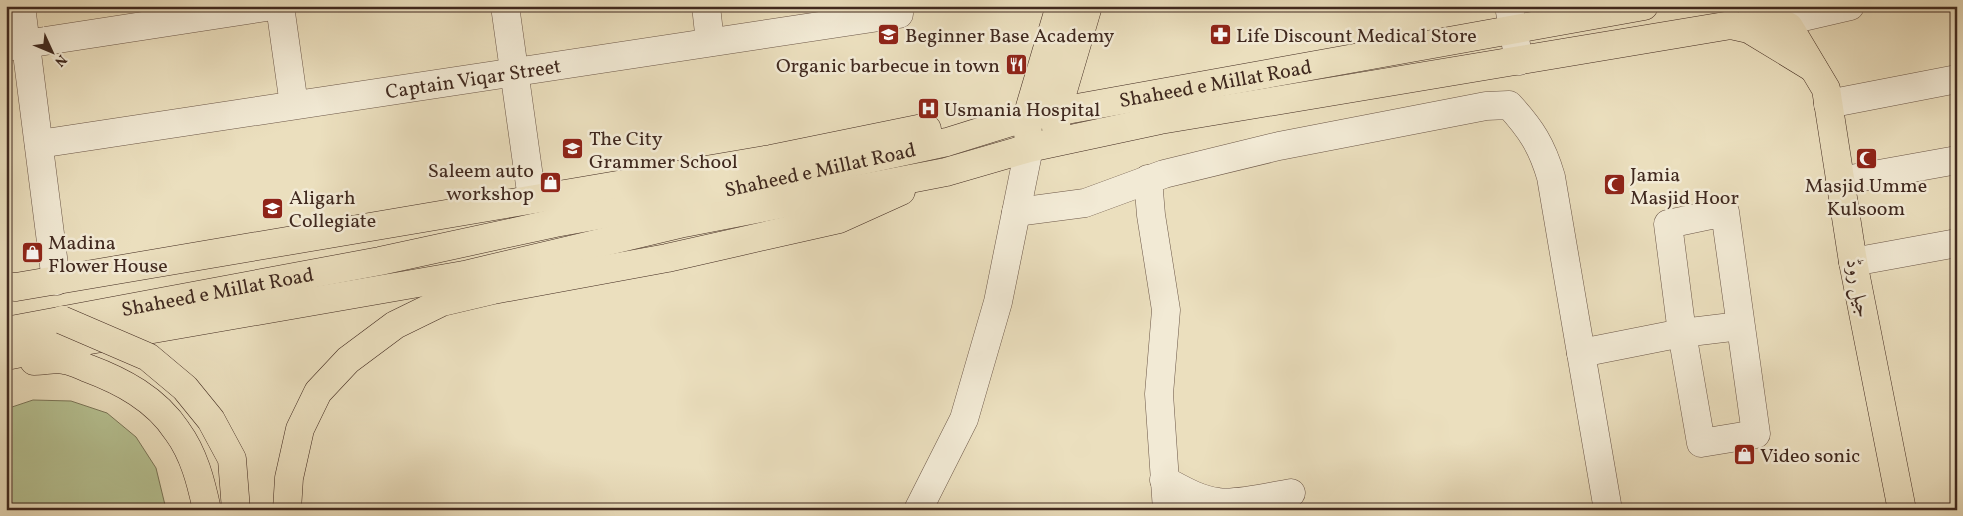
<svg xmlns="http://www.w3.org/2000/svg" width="1963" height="516" font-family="Vollkorn,Amiri,serif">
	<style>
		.green { fill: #b6c293; stroke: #7b7659 }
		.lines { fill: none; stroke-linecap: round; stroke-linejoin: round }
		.minor-casing { stroke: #6b5647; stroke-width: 29 }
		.major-casing { stroke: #40291f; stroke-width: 29 }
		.minor { stroke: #f2ead5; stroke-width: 28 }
		.major { stroke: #ebdfbe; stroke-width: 28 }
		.major-bridge-casing { stroke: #40291f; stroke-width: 29; stroke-linecap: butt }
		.major-bridge { stroke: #ebdfbe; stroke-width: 28 }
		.labels { text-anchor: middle; stroke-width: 5; stroke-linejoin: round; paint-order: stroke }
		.poi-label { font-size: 20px; fill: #40291f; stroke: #f2ead5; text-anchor: start }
		.street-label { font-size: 20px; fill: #40291f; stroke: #f2ead5 }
	</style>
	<rect width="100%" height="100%" fill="#ebdfbe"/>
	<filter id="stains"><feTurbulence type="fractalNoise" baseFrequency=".004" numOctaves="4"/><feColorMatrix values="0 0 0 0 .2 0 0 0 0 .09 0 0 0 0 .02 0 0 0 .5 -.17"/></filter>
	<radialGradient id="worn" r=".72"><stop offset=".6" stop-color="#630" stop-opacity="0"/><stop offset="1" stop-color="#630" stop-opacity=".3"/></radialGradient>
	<!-- green -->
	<polygon class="green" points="33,400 71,401 107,413 136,437 156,468 165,505 165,510 6,510 6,409"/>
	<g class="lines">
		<defs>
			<g id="minor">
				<polyline points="21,6 56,281"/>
				<polyline points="280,6 294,105"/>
				<polyline points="505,6 532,199"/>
				<polyline points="706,6 710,42"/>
				<polyline points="1509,6 1519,61"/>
				<polyline points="1781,22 1850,6"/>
				<polyline points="6,47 273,6"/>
				<polyline points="1828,104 1957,79"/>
				<path id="s1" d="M39,144L899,14L898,6"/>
				<polyline points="1148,179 1151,215 1166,310 1159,394 1167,510"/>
				<polyline points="1840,181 1957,160"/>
				<path d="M1016,212L1085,203L1164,174L1279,146L1486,106L1509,105C1531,129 1542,146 1551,177L1581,353"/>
				<polygon points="1725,212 1756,434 1701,443 1682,333 1668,224"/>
				<polyline points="1853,262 1957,243"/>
				<path d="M1164,480C1181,489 1199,500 1218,502C1237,505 1272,496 1291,493"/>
				<polyline points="918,510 964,419 998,302 1029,148"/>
				<polyline points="1608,510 1581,353 1682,333 1740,326"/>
			</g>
			<g id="major">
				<polyline points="1751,6 1789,27 1826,89 1853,262 1902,510"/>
				<polyline points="1056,128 1057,111 1088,6"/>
				<polyline points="1028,134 1027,117 1060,6"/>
				<polyline points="6,286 16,287 771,159 923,128 927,129"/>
				<path id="s2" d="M6,331L380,261L555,223L655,205L947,142L1027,117L1644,6"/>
				<polyline points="6,356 61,345 464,275 684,223 946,172 1029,148 1160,120 1731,25 1749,29 1813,68"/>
				<path d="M34,361C44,361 56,358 65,360C73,361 80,365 87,368C122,381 156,399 177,431C194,454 201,482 207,510"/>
				<polyline points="287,510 289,478 300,429 318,392 348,360 395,325 442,302 493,290 667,258 839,219 901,191"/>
			</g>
		</defs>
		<!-- minor casing -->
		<use href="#minor" class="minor-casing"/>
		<!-- major casing -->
		<use href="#major" class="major-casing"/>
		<!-- minor -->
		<use href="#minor" class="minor"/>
		<!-- major -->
		<use href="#major" class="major"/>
		<defs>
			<polyline id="major-bridge" points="62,320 148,357 185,388 211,420 232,459 236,510"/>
		</defs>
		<!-- major-bridge casing -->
		<use href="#major-bridge" class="major-bridge-casing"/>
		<!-- major-bridge -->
		<use href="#major-bridge" class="major-bridge"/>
	</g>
	<!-- icons -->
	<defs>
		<symbol id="school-square" viewBox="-11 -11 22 22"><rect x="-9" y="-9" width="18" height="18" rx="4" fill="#8f2418" stroke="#f2ead5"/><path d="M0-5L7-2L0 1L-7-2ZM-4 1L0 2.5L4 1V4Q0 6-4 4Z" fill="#fff"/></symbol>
		<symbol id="pharmacy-square" viewBox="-11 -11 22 22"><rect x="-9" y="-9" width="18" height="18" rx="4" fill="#8f2418" stroke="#f2ead5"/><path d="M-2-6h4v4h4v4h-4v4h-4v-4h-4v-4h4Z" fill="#fff"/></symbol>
		<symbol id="restaurant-square" viewBox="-11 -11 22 22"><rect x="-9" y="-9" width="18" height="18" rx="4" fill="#8f2418" stroke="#f2ead5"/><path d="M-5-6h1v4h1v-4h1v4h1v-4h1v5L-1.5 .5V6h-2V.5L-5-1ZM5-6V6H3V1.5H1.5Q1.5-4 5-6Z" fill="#fff"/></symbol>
		<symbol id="hospital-square" viewBox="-11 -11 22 22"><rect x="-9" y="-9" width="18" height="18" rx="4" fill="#8f2418" stroke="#f2ead5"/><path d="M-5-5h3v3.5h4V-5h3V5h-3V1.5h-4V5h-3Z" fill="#fff"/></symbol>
		<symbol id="mosque-square" viewBox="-11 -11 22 22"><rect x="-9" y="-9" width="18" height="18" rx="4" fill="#8f2418" stroke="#f2ead5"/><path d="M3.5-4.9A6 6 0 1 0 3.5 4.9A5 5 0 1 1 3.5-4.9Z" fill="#fff"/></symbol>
		<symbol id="shop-square" viewBox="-11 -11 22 22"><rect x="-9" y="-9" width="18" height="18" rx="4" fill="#8f2418" stroke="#f2ead5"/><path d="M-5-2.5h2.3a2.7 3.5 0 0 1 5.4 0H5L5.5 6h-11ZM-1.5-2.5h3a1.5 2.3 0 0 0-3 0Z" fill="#fff"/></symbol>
	</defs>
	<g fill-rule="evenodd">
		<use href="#school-square" x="876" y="22" width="25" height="25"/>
		<use href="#pharmacy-square" x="1208" y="22" width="25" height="25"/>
		<use href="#restaurant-square" x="1004" y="52" width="25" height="25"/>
		<use href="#hospital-square" x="916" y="96" width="25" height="25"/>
		<use href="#school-square" x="560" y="136" width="25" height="25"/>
		<use href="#mosque-square" x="1854" y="146" width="25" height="25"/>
		<use href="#shop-square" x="538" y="170" width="25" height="25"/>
		<use href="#mosque-square" x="1602" y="172" width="25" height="25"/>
		<use href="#school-square" x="260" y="196" width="25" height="25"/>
		<use href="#shop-square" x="20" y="240" width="25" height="25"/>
		<use href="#shop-square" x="1732" y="442" width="25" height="25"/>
	</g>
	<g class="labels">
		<!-- poi labels -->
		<g class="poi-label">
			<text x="905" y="42">Beginner Base Academy</text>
			<text x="1236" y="42">Life Discount Medical Store</text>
			<text x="1000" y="72" text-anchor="end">Organic barbecue in town</text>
			<text x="944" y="116">Usmania Hospital</text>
			<text x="589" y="145">The City<tspan x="589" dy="23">Grammer School</tspan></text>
			<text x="534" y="177" text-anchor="end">Saleem auto<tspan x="534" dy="23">workshop</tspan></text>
			<text x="1630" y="181">Jamia<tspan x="1630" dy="23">Masjid Hoor</tspan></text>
			<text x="1866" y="192" text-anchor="middle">Masjid Umme<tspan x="1866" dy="23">Kulsoom</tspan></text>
			<text x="289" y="204">Aligarh<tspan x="289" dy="23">Collegiate</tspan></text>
			<text x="48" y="249">Madina<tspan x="48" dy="23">Flower House</tspan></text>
			<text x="1760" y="462">Video sonic</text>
		</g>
		<!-- street labels -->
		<g class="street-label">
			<text dy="7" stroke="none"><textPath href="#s1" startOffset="439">Captain Viqar Street</textPath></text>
			<text dy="7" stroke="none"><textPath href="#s2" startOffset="1235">Shaheed e Millat Road</textPath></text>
			<text dy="7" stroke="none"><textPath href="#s2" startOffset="830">Shaheed e Millat Road</textPath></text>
			<text transform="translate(1859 288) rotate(79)" y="7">جیل روڈ</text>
			<text dy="7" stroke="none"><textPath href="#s2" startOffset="215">Shaheed e Millat Road</textPath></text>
		</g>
	</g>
	<!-- margin -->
	<rect width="1963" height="516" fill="none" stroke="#ebdfbe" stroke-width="25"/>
	<rect x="8" y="8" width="1948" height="501" fill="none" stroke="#40291f" stroke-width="2.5"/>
	<rect x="12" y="12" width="1938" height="491" fill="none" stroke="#40291f"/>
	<!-- north arrow -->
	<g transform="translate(52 52) rotate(134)" stroke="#f2ead5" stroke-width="4" paint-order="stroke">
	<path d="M0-4L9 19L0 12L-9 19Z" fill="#40291f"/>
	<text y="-8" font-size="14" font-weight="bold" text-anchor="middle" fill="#40291f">N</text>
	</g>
	<rect width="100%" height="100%" filter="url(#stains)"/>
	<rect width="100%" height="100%" fill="url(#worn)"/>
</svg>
